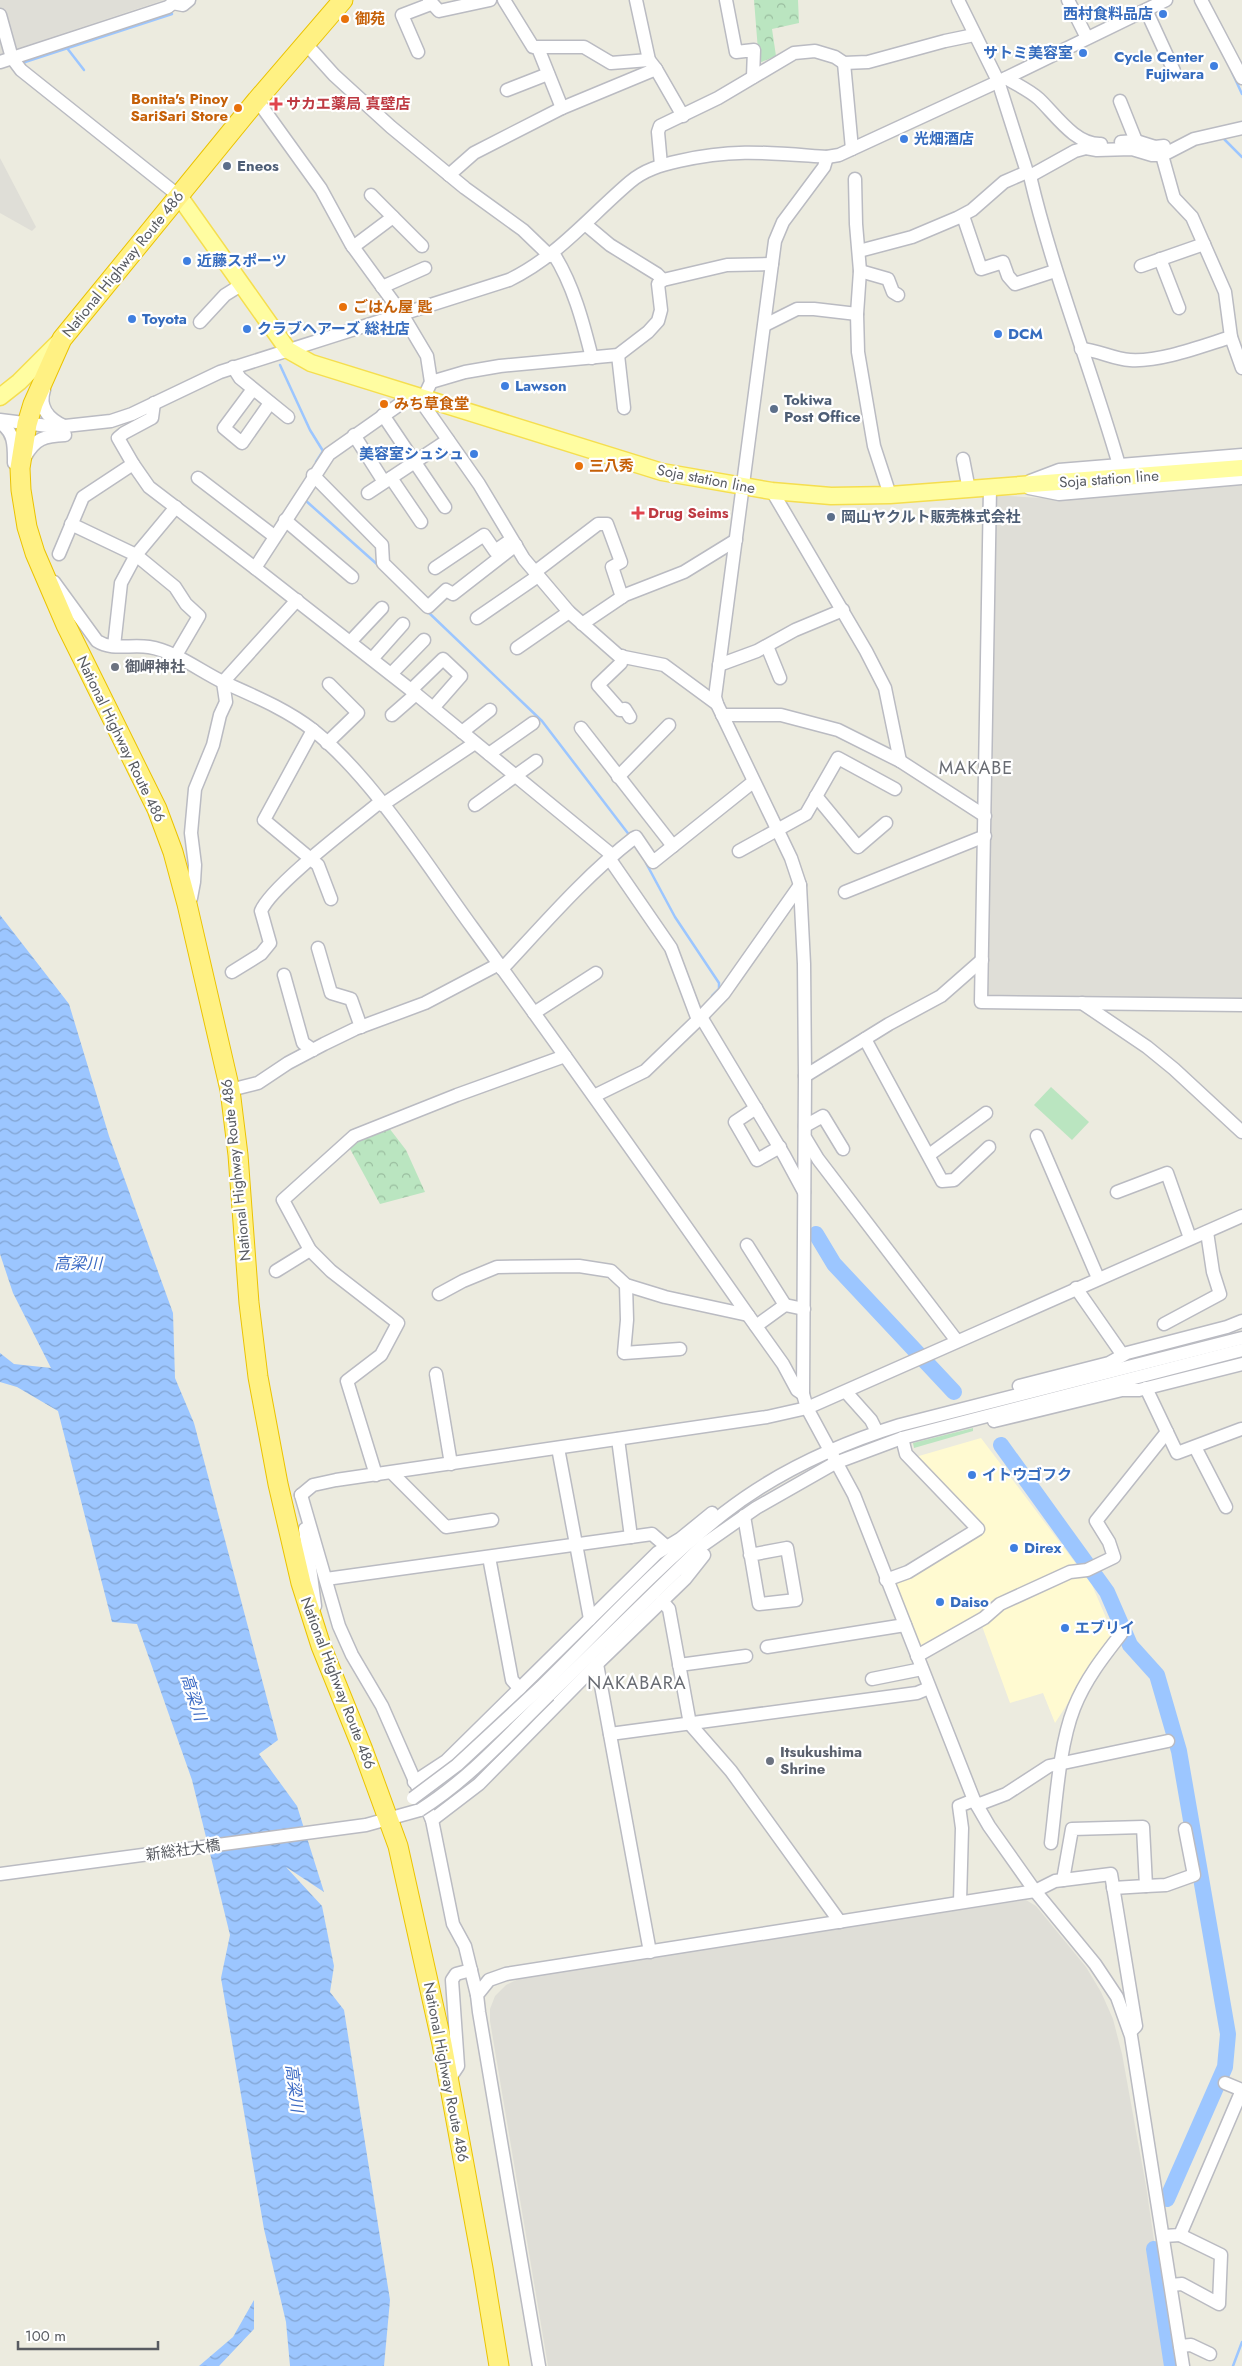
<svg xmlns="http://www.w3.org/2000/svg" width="1242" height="2366" font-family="Jost,'Noto Sans JP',sans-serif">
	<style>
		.commercial { fill: #fffad1 }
		.industrial { fill: #dfded7 }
		.grass { fill: #bae5c0 }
		.forest { fill: url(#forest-crowns) }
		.water { fill: url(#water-waves) }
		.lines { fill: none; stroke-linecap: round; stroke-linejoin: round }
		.stream { stroke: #9cc6ff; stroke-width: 2.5 }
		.river { stroke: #9cc6ff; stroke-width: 16 }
		.minor-casing { stroke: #babbc2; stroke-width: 15 }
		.major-casing { stroke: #f5de4f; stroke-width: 19 }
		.highway-casing { stroke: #ebc300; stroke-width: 21 }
		.minor { stroke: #fff; stroke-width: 12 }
		.major { stroke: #fffda1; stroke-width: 16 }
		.highway { stroke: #fff183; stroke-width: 19 }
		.minor-bridge-casing { stroke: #babbc2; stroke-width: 15; stroke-linecap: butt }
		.minor-bridge { stroke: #fff; stroke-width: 12 }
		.shop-dot { fill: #3f7fe0; stroke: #fff; stroke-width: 2 }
		.food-dot { fill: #e8710a; stroke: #fff; stroke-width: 2 }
		.health-dot { fill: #e0444e; stroke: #fff; stroke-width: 2 }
		.service-dot { fill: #5c6f8a; stroke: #fff; stroke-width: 2 }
		.worship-dot { fill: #6b7280; stroke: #fff; stroke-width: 2 }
		.labels { text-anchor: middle; stroke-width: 4.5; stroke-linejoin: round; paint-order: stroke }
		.shop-label { font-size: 15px; font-weight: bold; fill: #366cbe; stroke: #fff; text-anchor: start }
		.food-label { font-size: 15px; font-weight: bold; fill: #c56008; stroke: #fff; text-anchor: start }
		.health-label { font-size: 15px; font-weight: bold; fill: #be3a42; stroke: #fff; text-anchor: start }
		.service-label { font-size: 15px; font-weight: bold; fill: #4e5e75; stroke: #fff; text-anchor: start }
		.street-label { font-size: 15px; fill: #585b61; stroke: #fff }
		.worship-label { font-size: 15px; font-weight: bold; fill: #5b616d; stroke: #fff; text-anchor: start }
		.water-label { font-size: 16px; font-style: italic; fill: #3c6bc5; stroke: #fff }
		.quarter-label { font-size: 18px; letter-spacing: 1px; fill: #696c73; stroke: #fff }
	</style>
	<defs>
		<pattern id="forest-crowns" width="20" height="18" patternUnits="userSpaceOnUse" patternTransform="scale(1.25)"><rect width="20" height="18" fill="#bae5c0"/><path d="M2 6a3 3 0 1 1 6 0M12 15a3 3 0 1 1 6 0" fill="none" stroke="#9abd9f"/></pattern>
		<pattern id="water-waves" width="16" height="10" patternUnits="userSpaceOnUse" patternTransform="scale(1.25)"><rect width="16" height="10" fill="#9cc6ff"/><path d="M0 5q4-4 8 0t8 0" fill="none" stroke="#82a4d2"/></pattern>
	</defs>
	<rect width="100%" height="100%" fill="#ecebdf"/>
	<!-- commercial -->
	<polygon class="commercial" points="981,1438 1092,1585 1113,1634 1055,1723 1043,1693 1010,1703 982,1626 923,1657 891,1583 977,1537 905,1460"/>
	<!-- industrial -->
	<g class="industrial">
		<polygon points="0,0 164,0 0,54"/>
		<polygon points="0,158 36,227 32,231 0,213"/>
		<polygon points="1242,482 1242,1000 985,996 994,495 1041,498"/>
		<polygon points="1026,1900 1036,1906 1086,1967 1101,1992 1113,2019 1122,2054 1146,2186 1155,2247 1152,2248 1169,2366 548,2366 490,2021 490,2009 495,1996 506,1985 525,1976"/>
	</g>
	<!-- grass -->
	<g class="grass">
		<polygon points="1051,1087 1089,1122 1072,1140 1034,1105"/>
		<polygon points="973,1428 973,1431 914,1448 913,1443"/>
	</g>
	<!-- forest -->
	<g class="forest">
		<polygon points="754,0 798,0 799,23 772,29 776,56 759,63"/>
		<polygon points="386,1124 406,1150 425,1192 380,1204 349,1147 357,1138"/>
	</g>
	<!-- water -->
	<g class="water">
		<polygon points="0,915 69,1004 109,1136 173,1313 175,1378 194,1423 278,1740 259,1754 297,1806 324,1892 286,1867 322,1906 334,1966 330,1992 344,2010 390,2300 384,2366 290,2366 286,2322 264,2229 221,1978 230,1935 192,1780 137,1624 112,1622 58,1411 17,1387 0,1382 0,1353 14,1364 51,1368 13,1293 0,1254"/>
		<polygon points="254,2300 254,2329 219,2366 199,2366 233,2337"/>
	</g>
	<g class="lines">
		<!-- stream -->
		<g class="stream">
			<polyline points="67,48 84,70"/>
			<polyline points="25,62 172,14"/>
			<polyline points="1232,72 1242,94"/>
			<polyline points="1222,137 1242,157"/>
			<polyline points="280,365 310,430 323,451 316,462"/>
			<polyline points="305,500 379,566"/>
			<polyline points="427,611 542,721 630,836"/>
			<polyline points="646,863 675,917 719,983 719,989 712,996"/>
			<polyline points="1233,2366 1242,2342"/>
		</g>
		<!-- river -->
		<g class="river">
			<polyline points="816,1234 834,1264 954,1392"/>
			<polyline points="1001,1445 1107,1592 1130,1645 1157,1675 1179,1751 1228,2034 1225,2067 1167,2199"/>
			<polyline points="1154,2249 1172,2366"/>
		</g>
		<defs>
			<g id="minor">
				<polyline points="429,0 439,11 490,0"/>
				<polyline points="504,0 533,47 584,47 611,63 649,60"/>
				<polyline points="636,0 649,60 656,69 683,116"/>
				<polyline points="726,0 736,52 754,50 753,77"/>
				<path d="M958,0L998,81L1027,172L1030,176C1053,274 1091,368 1119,465"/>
				<polyline points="1068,0 1087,38"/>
				<polyline points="1201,0 1242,78"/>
				<polyline points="1146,10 1174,71"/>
				<polyline points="0,15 12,58 21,70 179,196"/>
				<polyline points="307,45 334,75 391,127 465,188 523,230 550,256"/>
				<polyline points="538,48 562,108"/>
				<polyline points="418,52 402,15 431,4"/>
				<polyline points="0,62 168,7 173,3 183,5 189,0"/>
				<polyline points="844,63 852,149"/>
				<path d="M1006,78C1017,85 1029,90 1039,99C1055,114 1075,145 1101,144"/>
				<polyline points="507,90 548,74"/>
				<polyline points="257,100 321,189 351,244 402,314 427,356 431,382 424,397 425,407 479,484 524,559 569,612 619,656 664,665 717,704"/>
				<polyline points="1120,101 1136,141"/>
				<polyline points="1121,142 1136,141 1155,147 1164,146"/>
				<polyline points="1160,148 1174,198 1192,217 1225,292 1231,337 1242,368"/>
				<polyline points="827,157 824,167 783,222 775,241 715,697 717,704 791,858 800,885 804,964 805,1076 803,1394 807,1408 854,1495 974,1800 989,1826 1035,1891 1095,1964 1117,1997 1131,2036 1183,2366"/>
				<polyline points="661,165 658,132 660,126 718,98 794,53 815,51 835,57 844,63 868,62 945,41 974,35"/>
				<polyline points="449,175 474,153 562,108 656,69"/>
				<polyline points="1030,176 1075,151 1086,148 1097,150 1132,149 1152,155 1163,155 1194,139 1242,128"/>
				<polyline points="855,179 856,224 860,271 857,314 858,352 874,446 890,495"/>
				<polyline points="371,195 422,246"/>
				<polyline points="963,216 981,269 1003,262 1008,276 1015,284 1055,271"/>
				<polyline points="585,224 610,245 657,274 663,280"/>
				<polyline points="353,247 393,217"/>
				<polyline points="859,251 912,237 957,218 972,210 1004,182 1027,172"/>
				<path d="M553,253C573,284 583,322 592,358"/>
				<polyline points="1160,259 1179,308"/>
				<polyline points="1141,266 1204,244"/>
				<polyline points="860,271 888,279 893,292 898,295"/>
				<polyline points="382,287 425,268"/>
				<polyline points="200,322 225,295 241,285"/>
				<polyline points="765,325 797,309 814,309 857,314"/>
				<path d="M1081,349C1098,350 1113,359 1130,360C1161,362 1202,346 1231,337"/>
				<polyline points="618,355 624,408"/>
				<polyline points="233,367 240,378 288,417"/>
				<polyline points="431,382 465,372 500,366 618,355 648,332 658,321 661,310 658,284 663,280 727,265 772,264"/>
				<polyline points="253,389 224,428 242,443 270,403"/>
				<path d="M44,390C38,408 49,419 64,426"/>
				<polyline points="408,392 403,402 329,454 255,568 411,690 612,855"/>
				<polyline points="154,403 152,418 124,433 118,438 133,464 149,487 255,568"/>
				<polyline points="383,415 445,507"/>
				<path d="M0,420L56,427L111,421L132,414L220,372L509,280C557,257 590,216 630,182C644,170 661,165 679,161C734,148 771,153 827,157L839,155L1006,78L1166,0"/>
				<path d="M0,423C15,432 14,447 14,463"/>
				<polyline points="354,435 384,482"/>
				<path d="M25,457C35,438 45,436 65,435"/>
				<polyline points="963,459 969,490"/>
				<polyline points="313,475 382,545 383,563 428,607 446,590 453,594 516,545"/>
				<polyline points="198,478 274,536"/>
				<polyline points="391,478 421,522"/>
				<polyline points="1030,481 1059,470 1242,455"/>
				<polyline points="990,488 981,1002 1242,1005"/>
				<polyline points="1029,488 1059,494 1242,478"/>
				<polyline points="772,491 866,651 885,688 900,761"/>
				<polyline points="368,493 448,440"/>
				<polyline points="285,520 352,577"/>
				<polyline points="71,524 136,555 175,587 186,604 199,616 175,657"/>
				<polyline points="59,554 83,497 133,464"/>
				<polyline points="435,568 484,535 495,551 508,542"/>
				<polyline points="535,572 598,524 607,524 621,562 612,567 622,597"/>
				<path d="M54,582L97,641C112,651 131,644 149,647C175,651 200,671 223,682C254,696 286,709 313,730C373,778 426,864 472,927C565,1055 657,1185 748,1315L783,1364L797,1390L803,1394"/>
				<polyline points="477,618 538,576"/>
				<polyline points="582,624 625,595 684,572 736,540"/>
				<polyline points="350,642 382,608"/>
				<polyline points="114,646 121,583 136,555 176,507"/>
				<polyline points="767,646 780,678"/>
				<polyline points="517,648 569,612"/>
				<polyline points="622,656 621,663 598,685 620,710 625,709 630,717"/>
				<polyline points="372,659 403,624"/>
				<polyline points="719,665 757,651 795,630 843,610"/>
				<polyline points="391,674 424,640"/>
				<polyline points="223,682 297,600"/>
				<polyline points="411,690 443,659 461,676 433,708"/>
				<polyline points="392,715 416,694"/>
				<polyline points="722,715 781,715 838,730 900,761 985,816"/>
				<polyline points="581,728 673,846"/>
				<polyline points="313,730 264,820 318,865 331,899"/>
				<polyline points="462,732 490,710"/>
				<polyline points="327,743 358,713 329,684"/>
				<polyline points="489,754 533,723"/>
				<polyline points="618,777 669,725"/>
				<polyline points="816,796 858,847 886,823"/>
				<polyline points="382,805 475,743"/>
				<polyline points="475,805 536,761"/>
				<polyline points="739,851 806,814 838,758 895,789"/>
				<polyline points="609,858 671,948 698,1020"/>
				<polyline points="845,892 985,836"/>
				<polyline points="187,904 191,898 194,882 195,865 191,833 195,789 213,745 220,715 226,702 223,682"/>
				<polyline points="318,948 331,993 351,999 361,1027"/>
				<path d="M502,969C544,924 585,876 634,838L636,837L653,862L753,782"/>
				<path d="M232,972L261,954L270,943L261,911C272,885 355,823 380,802"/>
				<polyline points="284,975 303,1043 313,1050"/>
				<polyline points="1082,1003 1147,1047 1174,1069 1242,1132"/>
				<polyline points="534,1013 596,973"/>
				<polyline points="701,1017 784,1155 804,1192"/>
				<polyline points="865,1039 942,1181 954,1180 989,1147"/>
				<polyline points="805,1076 889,1024 941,996 982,960"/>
				<polyline points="230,1090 258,1083 288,1063 324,1044 355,1029 425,1003 499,964"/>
				<polyline points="594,1096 645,1071 701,1017 724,993 800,885"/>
				<polyline points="756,1108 735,1122 757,1160 780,1147"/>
				<polyline points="805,1126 823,1116 843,1149"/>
				<polyline points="1037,1136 1098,1278"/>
				<polyline points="806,1139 818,1159 957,1341"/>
				<polyline points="929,1155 986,1113"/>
				<polyline points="1117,1192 1167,1173 1190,1238"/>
				<polyline points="747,1245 785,1305"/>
				<polyline points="276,1271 310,1250"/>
				<polyline points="626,1285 627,1320 624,1353 680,1349"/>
				<polyline points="1076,1288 1122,1354"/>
				<polyline points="439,1294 463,1281 497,1267 579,1266 611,1271 626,1285 665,1297 748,1315"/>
				<polyline points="1164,1324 1220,1294 1213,1272 1207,1232"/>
				<polyline points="756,1326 785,1305 804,1309"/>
				<polyline points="436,1374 451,1464"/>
				<polyline points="1019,1386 1109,1363 1127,1353 1227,1327 1242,1321"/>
				<polyline points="1146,1388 1177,1453 1241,1429"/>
				<polyline points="846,1392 871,1420 877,1432"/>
				<polyline points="994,1421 1122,1390 1139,1390 1242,1364"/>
				<polyline points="618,1439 631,1537"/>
				<polyline points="1195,1447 1226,1507"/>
				<polyline points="558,1448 590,1619"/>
				<polyline points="392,1473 446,1527 492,1520"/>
				<polyline points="376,1475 347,1381 381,1355 398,1323 331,1271 310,1250 283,1200 354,1136 457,1095 565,1056"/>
				<polyline points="301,1495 313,1485 336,1480 767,1417 807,1408 1242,1216"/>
				<polyline points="301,1495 339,1626 352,1655 382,1706 432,1820 453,1924 465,1946 477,1995"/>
				<polyline points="744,1516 759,1604 796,1600 787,1548 750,1555"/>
				<polyline points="305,1529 315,1606"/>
				<polyline points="489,1557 512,1680 520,1689"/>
				<polyline points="326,1579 652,1534 667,1547"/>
				<polyline points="886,1580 908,1572 978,1529 906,1454 902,1438"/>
				<polyline points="662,1601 669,1609 690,1724 731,1771 840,1922"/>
				<polyline points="767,1647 905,1625"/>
				<polyline points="917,1656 984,1618 1000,1604 1070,1572 1087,1570 1114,1557 1109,1542 1096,1521 1167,1432"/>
				<polyline points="597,1664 650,1952"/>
				<polyline points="679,1665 746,1656"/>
				<polyline points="872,1679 922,1669"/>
				<path d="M540,1688C600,1629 658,1565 724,1513C775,1473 839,1444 900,1425L1242,1338"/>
				<polyline points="549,1695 703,1545 756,1508 835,1463 902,1438 1242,1350"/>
				<polyline points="610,1734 917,1693 929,1688"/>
				<polyline points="414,1782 446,1761 657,1553 680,1539 712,1513"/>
				<polyline points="977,1805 1006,1794 1049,1766 1168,1741"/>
				<polyline points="432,1820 479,1784 597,1664 685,1579 704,1555"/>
				<path d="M1051,1843C1056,1803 1059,1746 1074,1708C1085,1680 1103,1657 1121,1634"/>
				<polyline points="0,1874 366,1825 420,1810"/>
				<polyline points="1063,1880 1072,1829 1143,1827 1146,1886 1113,1888"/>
				<polyline points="1146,1886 1166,1885 1194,1875 1185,1829"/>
				<polyline points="960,1902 962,1828 959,1806 974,1800"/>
				<polyline points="448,2081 458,2066 452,1980 456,1974 471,1970"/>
				<polyline points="1164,2236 1180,2235 1242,2090 1225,2083"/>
				<polyline points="1171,2285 1182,2284 1219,2304 1221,2255 1180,2235"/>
				<polyline points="1180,2346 1191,2345 1210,2354"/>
				<polyline points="539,2366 479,2012 477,1995 489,1980 506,1974 1035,1891 1055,1881 1111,1874 1136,2026 1130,2032"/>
			</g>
			<g id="major">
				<polyline points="179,196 288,350 311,363 662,472 772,491 831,496 890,495 1242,468"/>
				<polyline points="0,397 19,382 60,341"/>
			</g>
			<polyline id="highway" points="343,0 257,100 62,339 33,404 27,424 20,468 21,490 27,527 35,553 66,625 157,809 173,852 187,904 230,1090 238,1155 249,1303 258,1377 278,1484 301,1583 321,1646 363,1750 398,1846 442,2044 483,2268 499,2366"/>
		</defs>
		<!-- minor casing -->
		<use href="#minor" class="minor-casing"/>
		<!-- major casing -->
		<use href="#major" class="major-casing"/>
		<!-- highway casing -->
		<use href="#highway" class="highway-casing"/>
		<!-- minor -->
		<use href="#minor" class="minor"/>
		<!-- major -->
		<use href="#major" class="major"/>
		<!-- highway -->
		<use href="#highway" class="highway"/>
		<defs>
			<g id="minor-bridge">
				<polyline points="413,1798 457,1765 540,1688"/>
				<path d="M420,1810C469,1779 507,1736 549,1695"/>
			</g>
		</defs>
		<!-- minor-bridge casing -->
		<use href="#minor-bridge" class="minor-bridge-casing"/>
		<!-- minor-bridge -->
		<use href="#minor-bridge" class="minor-bridge"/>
	</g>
	<!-- markers -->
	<g class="shop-dot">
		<circle cx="1163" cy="14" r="5"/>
		<circle cx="1083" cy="53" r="5"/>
		<circle cx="1214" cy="66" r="5"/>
		<circle cx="904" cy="139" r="5"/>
		<circle cx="187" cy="261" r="5"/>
		<circle cx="132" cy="319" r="5"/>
		<circle cx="247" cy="329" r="5"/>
		<circle cx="998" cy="334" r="5"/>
		<circle cx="505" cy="386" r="5"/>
		<circle cx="474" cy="454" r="5"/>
		<circle cx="972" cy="1475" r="5"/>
		<circle cx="1014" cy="1548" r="5"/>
		<circle cx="940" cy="1602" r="5"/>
		<circle cx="1065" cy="1628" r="5"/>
	</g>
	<g class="food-dot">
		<circle cx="345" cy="19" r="5"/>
		<circle cx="238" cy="108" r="5"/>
		<circle cx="343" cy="307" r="5"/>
		<circle cx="384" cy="404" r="5"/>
		<circle cx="579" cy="466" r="5"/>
	</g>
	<g class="health-dot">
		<path d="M273.5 96.5h5v5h5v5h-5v5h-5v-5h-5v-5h5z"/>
		<path d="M635.5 505.5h5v5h5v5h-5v5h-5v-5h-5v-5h5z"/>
	</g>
	<g class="service-dot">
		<circle cx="227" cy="166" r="5"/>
		<circle cx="774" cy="409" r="5"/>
		<circle cx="831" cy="517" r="5"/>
	</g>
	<g class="worship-dot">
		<circle cx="115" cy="667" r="5"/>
		<circle cx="770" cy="1761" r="5"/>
	</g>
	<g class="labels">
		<!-- shop labels -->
		<g class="shop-label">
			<text x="1153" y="19" text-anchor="end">西村食料品店</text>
			<text x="1073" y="58" text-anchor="end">サトミ美容室</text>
			<text x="1204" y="62" text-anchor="end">Cycle Center<tspan x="1204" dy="17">Fujiwara</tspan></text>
			<text x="914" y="144">光畑酒店</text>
			<text x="197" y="266">近藤スポーツ</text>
			<text x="142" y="324">Toyota</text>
			<text x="257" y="334">クラブヘアーズ 総社店</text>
			<text x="1008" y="339">DCM</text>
			<text x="515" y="391">Lawson</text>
			<text x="464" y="459" text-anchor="end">美容室シュシュ</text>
			<text x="982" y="1480">イトウゴフク</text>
			<text x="1024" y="1553">Direx</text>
			<text x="950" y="1607">Daiso</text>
			<text x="1075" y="1633">エブリイ</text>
		</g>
		<!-- food labels -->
		<g class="food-label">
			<text x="355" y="24">御苑</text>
			<text x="228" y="104" text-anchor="end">Bonita's Pinoy<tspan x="228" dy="17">SariSari Store</tspan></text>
			<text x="353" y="312">ごはん屋 匙</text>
			<text x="394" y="409">みち草食堂</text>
			<text x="589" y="471">三八秀</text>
		</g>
		<!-- health labels -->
		<g class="health-label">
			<text x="286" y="109">サカエ薬局 真壁店</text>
			<text x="648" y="518">Drug Seims</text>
		</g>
		<!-- service labels -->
		<g class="service-label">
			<text x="237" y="171">Eneos</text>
			<text x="784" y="405">Tokiwa<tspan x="784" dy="17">Post Office</tspan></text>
			<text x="841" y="522">岡山ヤクルト販売株式会社</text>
		</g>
		<!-- street labels -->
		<g class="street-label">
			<text transform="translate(123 264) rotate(-51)" y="5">National Highway Route 486</text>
			<text transform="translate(706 479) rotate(11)" y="5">Soja station line</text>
			<text transform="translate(1109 479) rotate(-4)" y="5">Soja station line</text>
			<text transform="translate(121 739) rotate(64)" y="5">National Highway Route 486</text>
			<text transform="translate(236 1170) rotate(-96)" y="5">National Highway Route 486</text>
			<text transform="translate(338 1683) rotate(69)" y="5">National Highway Route 486</text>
			<text transform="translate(183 1850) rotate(-8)" y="5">新総社大橋</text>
			<text transform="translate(446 2072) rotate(79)" y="5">National Highway Route 486</text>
		</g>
		<!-- worship labels -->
		<g class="worship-label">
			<text x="125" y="672">御岬神社</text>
			<text x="780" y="1757">Itsukushima<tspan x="780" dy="17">Shrine</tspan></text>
		</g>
		<!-- water labels -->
		<g class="water-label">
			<text x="78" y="1269">高梁川</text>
			<text transform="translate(194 1697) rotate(72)" y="6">高梁川</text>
			<text transform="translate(295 2088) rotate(83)" y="6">高梁川</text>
		</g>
		<!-- quarter labels -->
		<g class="quarter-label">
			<text x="976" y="774">MAKABE</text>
			<text x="637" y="1689">NAKABARA</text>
		</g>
	</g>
	<!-- scale -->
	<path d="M18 2341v8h140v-8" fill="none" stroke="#585b61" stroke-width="2.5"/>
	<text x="25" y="2341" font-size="15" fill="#585b61" stroke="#ffffff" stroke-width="4" paint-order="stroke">100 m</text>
</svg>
